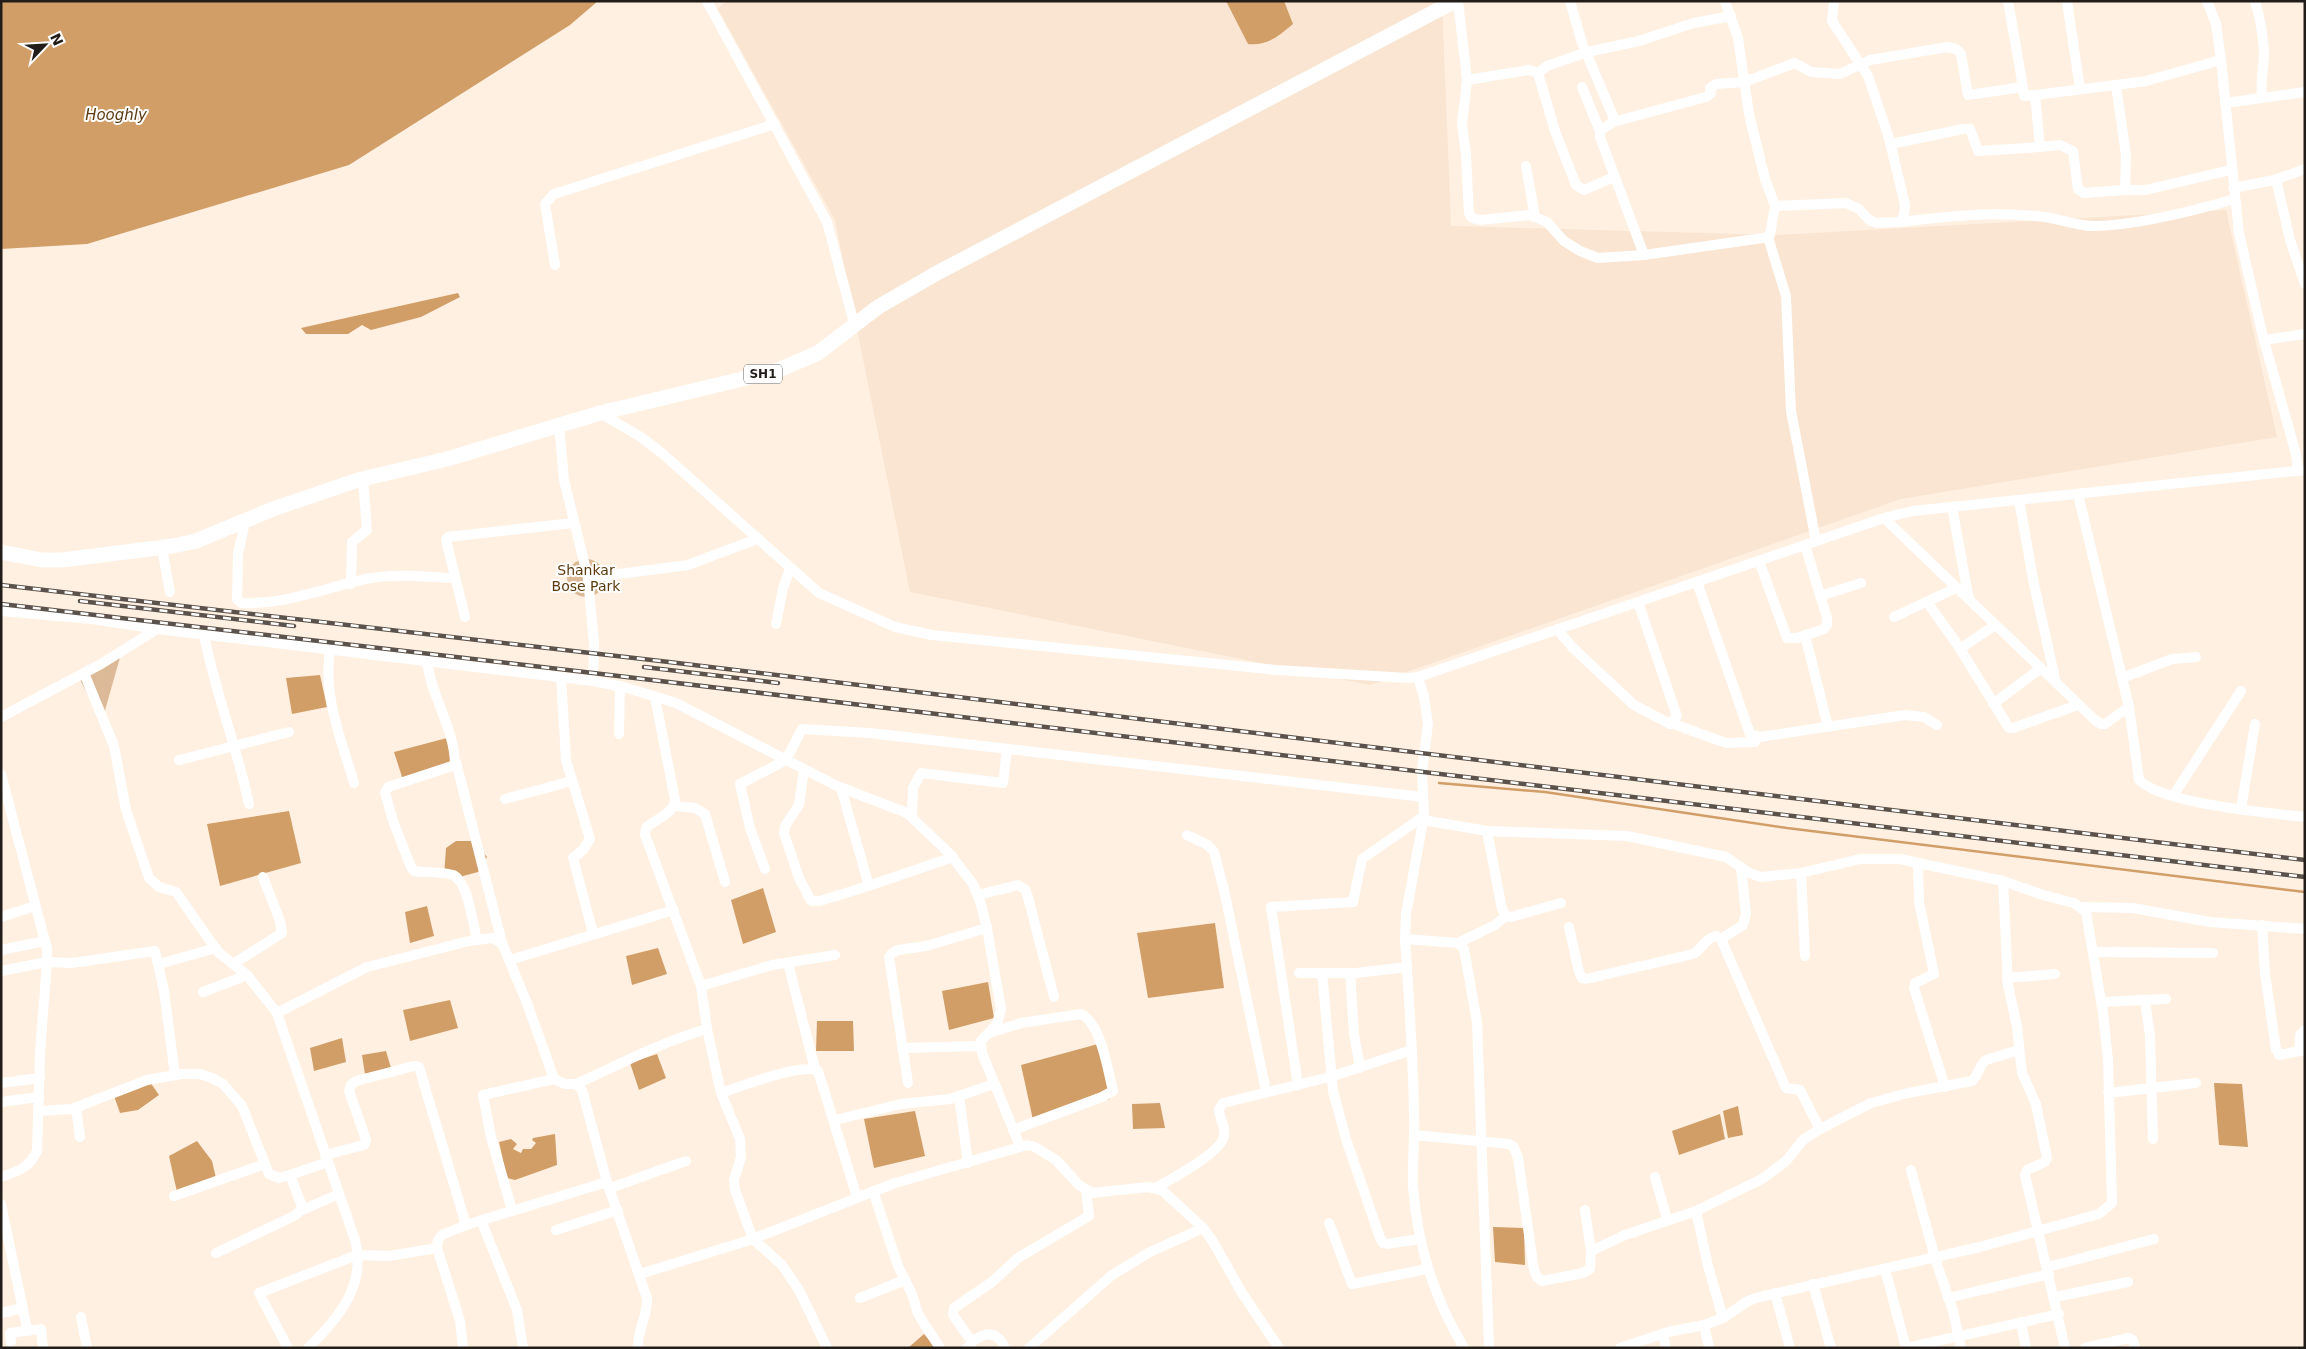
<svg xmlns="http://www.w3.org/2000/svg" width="2306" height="1349" font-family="'DejaVu Sans',sans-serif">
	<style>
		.built { fill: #f9e5d1 }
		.green { fill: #ddba97 }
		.water { fill: #d29e68 }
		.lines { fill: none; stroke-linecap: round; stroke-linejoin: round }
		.stream { stroke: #d29e68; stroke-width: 2.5 }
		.street { stroke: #fff; stroke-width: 10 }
		.primary { stroke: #fff; stroke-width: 15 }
		.rail-casing { stroke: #5a524b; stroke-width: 4.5 }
		.rail { stroke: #fff; stroke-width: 2.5; stroke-dasharray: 8; stroke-linecap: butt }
		.labels { text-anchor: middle; stroke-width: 4; stroke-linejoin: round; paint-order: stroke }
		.shield { fill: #fff; stroke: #64615d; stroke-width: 1 }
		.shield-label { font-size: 12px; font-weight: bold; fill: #221d18 }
		.park-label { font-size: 14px; fill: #5c3a0e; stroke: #fff }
		.water-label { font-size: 15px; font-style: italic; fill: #5d3a0f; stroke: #fff }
	</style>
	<rect width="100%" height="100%" fill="#fff0e2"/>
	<!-- built -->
	<polygon class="built" points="726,1 1442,1 1451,226 1777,235 2226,210 2277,437 1901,499 1370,685 910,592 835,220 718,9"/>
	<!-- green -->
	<g class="green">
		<circle cx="586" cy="578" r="19"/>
		<polygon points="121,654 102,721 79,678"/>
	</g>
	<!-- water -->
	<g class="water">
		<polygon points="1,1 598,1 570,25 349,165 87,244 1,249"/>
		<path d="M1226,1H1284L1293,24C1279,36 1267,46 1248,44Z"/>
		<polygon points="458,293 460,297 421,317 371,330 362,325 348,334 306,334 301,328"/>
		<polygon points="320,675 327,707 292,714 286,678"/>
		<polygon points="447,738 453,764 403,780 394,752"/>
		<polygon points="289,811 301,863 220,886 207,824"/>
		<polygon points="456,841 474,841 487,857 478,872 463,876 460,883 444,876 446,848"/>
		<polygon points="763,888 776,932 743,944 731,900"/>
		<polygon points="427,906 434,936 410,943 405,912"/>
		<polygon points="1215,923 1224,988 1148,998 1137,933"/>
		<polygon points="658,948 667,974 632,985 626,956"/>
		<polygon points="988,982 994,1018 949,1030 942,991"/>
		<polygon points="450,1000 458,1028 410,1041 403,1010"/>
		<polygon points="817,1021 853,1021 854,1051 816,1051"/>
		<polygon points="342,1038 346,1062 314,1071 310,1048"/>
		<polygon points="1098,1044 1110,1099 1033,1120 1021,1065"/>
		<polygon points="386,1051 391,1068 365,1074 362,1055"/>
		<polygon points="657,1054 666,1078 639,1090 630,1063"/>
		<polygon points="150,1082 159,1095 138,1110 120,1113 114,1096"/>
		<polygon points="2214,1083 2242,1084 2248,1147 2219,1145"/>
		<polygon points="1160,1103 1165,1128 1133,1129 1132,1104"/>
		<polygon points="1738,1106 1743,1135 1728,1138 1723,1111"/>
		<polygon points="915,1111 925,1156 874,1168 864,1119"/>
		<polygon points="1720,1114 1725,1139 1679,1155 1672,1131"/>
		<polygon points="555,1134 557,1165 515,1180 507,1178 499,1142 511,1139 517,1144 513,1149 521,1153 523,1149 531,1149 536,1143 532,1140 533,1138"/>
		<polygon points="197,1141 212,1161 216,1178 177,1192 169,1156"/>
		<polygon points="1493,1227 1524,1228 1525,1265 1495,1262"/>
		<polygon points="924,1334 936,1348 908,1348"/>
	</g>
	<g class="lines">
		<!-- stream -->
		<polyline class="stream" points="1439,783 1545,792 1787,828 2305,892"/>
		<!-- street -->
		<g class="street">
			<polyline points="707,1 827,222 854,323"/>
			<polyline points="1458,1 1467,80 1462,124 1466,155 1469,213 1472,218 1480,220 1530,215 1547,222 1564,241 1580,251 1598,258 1644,255 1600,137 1600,131 1613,122 1613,116 1582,43 1570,1"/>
			<polyline points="2008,1 2023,87"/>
			<polyline points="2067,1 2080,89"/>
			<polyline points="2207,1 2216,24 2221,60 2239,233 2263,337 2296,454 2298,471"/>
			<path d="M2255,1C2260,18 2263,34 2264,51C2264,68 2260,80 2262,98"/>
			<polyline points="1538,73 1547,66 1587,52 1639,41 1694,23 1731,16"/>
			<polyline points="1467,80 1529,70 1538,73 1555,131 1576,185 1584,190 1614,177"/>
			<polyline points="2116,85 2146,81 2221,60"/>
			<polyline points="1582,87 1600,131"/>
			<polyline points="2225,103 2305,92"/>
			<polyline points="1613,122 1706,97 1711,93 1710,88 1716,84 1744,82 1795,63 1811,72 1840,74 1870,60 1947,47 1956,49 1961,54 1968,95 2023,87 2024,96 2035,95 2040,147 2060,145 2073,151 2078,189 2084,193 2125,190 2126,155 2116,85 2035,95"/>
			<polyline points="1891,144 1963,129 1970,129 1978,151 2040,147"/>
			<polyline points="1526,166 1535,217"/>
			<polyline points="2276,179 2290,240 2305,284"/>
			<polyline points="2233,188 2274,180 2305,169"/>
			<polyline points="2125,190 2145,190 2231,170"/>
			<polyline points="1775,206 1846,203 1859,209 1869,220 1876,223 1900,222 1904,215 1905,205 1889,138 1868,76 1832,21 1834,1"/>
			<path d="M1900,222C1948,216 1995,211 2044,217C2060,219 2077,226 2093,226C2136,226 2193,211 2235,199"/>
			<polyline points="1768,237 1786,296 1791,411 1816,541"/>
			<polyline points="1644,255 1763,238 1770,235 1775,206 1765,179 1749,114 1738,38 1725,1"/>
			<polyline points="555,265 545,204 554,194 775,124"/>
			<polyline points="2264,340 2305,334"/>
			<polyline points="600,413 641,437 663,454 819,593 895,627 932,635 1276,670 1408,678 1418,677 1884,518 1913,511 2305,470"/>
			<path d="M2078,494L2129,707L2139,780C2163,804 2269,813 2305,817"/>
			<polyline points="2019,500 2034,584 2056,683"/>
			<polyline points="1952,507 1969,600"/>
			<polyline points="1884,518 2095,720 2101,724 2105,724 2129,707"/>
			<path d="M245,522L238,554L237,599L241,603C285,605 324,588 366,579C395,573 425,577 455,578"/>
			<polyline points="162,548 170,592"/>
			<polyline points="1759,561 1787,638 1797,638 1824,629 1827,625 1827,618 1805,545"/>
			<polyline points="588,578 688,565 757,539"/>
			<polyline points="1697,582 1750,734 1760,737 1905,715 1924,717 1937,725"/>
			<polyline points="351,584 352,542 367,530 363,479"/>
			<polyline points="1820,596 1861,583"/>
			<polyline points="1927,602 1957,644 2009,728 2013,728 2078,705"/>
			<polyline points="1,611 92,619 157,629"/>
			<polyline points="465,617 446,540 448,537 573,523"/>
			<polyline points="1894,617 1956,588"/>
			<polyline points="776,624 783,588 790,569"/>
			<polyline points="1557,629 1573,648 1634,705 1670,724 1677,716 1638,602"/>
			<path d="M204,635C215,692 237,747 249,804"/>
			<polyline points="1805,635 1828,727"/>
			<polyline points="1960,649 1995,625"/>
			<path d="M330,650C323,698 341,738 354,783"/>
			<path d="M427,661C431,697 455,729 455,765L388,787L385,793L393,821L411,867L414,871C426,873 440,871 453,875C468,881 473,925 477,940"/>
			<path d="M84,673L114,746L126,810L149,878L159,887L176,892L218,952L247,975L277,1013L355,1240C367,1285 338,1319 308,1348"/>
			<polyline points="561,677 566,760 590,839 583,850 573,858 593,933"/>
			<path d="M1418,677L1424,697L1428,724L1422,771L1424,816L1406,914L1405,939C1409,997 1413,1055 1414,1114C1415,1138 1412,1162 1413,1186C1417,1245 1434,1298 1464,1348"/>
			<polyline points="2122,678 2172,659 2196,657"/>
			<polyline points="593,681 624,687 676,703 837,786 907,813 950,854 973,884 980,901 987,928 1001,1009 997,1024 981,1041 982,1053 1020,1146"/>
			<path d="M655,697L675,800C674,814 655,819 646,828L645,835L701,986L707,1029L721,1093L740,1139L741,1157L734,1180L735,1190L753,1239L782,1265L799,1290L827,1348"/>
			<polyline points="1993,704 2041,668"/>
			<polyline points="1,717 101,664 157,629 593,681 594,643 588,578 564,480 559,425"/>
			<polyline points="1671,723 1726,743 1755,742"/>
			<polyline points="619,734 620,686"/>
			<polyline points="179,760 289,732"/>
			<polyline points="456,762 502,943"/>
			<polyline points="804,770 799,805 785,826 784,833 799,878 811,901 820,901 865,887 953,857"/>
			<path d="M1,774L47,949V962L40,1053L37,1151C29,1168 19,1171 1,1177"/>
			<polyline points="841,788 869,886"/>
			<polyline points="2173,796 2241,691"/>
			<polyline points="505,799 572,781"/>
			<polyline points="674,806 695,808 705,814 725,882"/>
			<polyline points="2241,809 2255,724"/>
			<polyline points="912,817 913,788 921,773 1003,783 1007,749"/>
			<polyline points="1423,820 1487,831 1627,836 1726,857 1749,873 1761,877 1801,873 1860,859 1900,859 2003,881 2043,895 2074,903 2086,912 2103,1013 2108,1060 2112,1203 2099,1214 1980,1247 1760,1297 1748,1301 1723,1318 1704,1325 1668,1332 1620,1348"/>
			<polyline points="1487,831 1502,909 1506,916 1511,917 1561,903"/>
			<polyline points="1187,835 1208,845 1214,852 1224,890 1266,1091"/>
			<polyline points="1918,863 1919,902 1934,974 1915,983 1914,988 1945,1087"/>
			<polyline points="765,869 750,828 740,784 786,760 802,729 870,733 1423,797"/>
			<polyline points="1801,873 1805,956"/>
			<polyline points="2003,881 2008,985 2017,1027 2022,1073 2036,1104 2047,1158 2045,1162 2027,1170 2025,1175 2065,1348"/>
			<polyline points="978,895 1018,885 1026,890 1054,997"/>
			<polyline points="2082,907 2133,908 2210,922 2305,929"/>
			<polyline points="1,917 35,906"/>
			<polyline points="2262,925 2265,974 2276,1049 2279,1055 2305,1050"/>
			<path d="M1569,927L1579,972L1582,978L1586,979L1693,954C1703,949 1704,939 1716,936L1721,939L1786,1088L1800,1090L1820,1129"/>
			<polyline points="1405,939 1458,943 1464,949 1477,1022 1489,1348"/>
			<polyline points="1721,939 1743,925 1746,914 1741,867"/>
			<polyline points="1458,943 1495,925 1506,916"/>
			<polyline points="1,950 45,941"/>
			<polyline points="2093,952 2213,953"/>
			<polyline points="510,960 674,910"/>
			<polyline points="788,963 815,1069"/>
			<polyline points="159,964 216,948"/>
			<polyline points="233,964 282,933 280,921 263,877"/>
			<polyline points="1,971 47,962 72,963 155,951 164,991 175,1075"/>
			<polyline points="1299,973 1356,973 1407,967"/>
			<polyline points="1322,973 1333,1091 1346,1139 1380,1238 1383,1243 1387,1244 1420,1239"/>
			<polyline points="1350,973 1354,1034 1360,1068"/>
			<polyline points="2007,978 2055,974"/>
			<polyline points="701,986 772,965 835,955"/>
			<polyline points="203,992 247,975"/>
			<polyline points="2145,1000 2150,1036 2153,1139"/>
			<polyline points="2101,1002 2166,999"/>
			<path d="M277,1013L367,967L469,941L492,938L502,943L527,1003L554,1079L565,1084H576L582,1090L607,1182L647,1298C648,1316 637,1330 638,1348"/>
			<path d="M989,1033L1021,1023L1081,1014C1101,1023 1108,1071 1113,1091L1102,1097L1013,1130"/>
			<polyline points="902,1048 981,1046"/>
			<polyline points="2299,1051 2300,1035 2305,1030"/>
			<polyline points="1,1083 40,1078"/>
			<polyline points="908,1083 889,957 892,953 898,950 926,946 987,928"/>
			<path d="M576,1084C619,1065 661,1042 707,1029"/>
			<polyline points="1298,1085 1271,907 1353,902 1362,859 1424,816"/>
			<path d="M721,1093C739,1087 803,1062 818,1071L857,1197"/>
			<polyline points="2108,1093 2196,1083"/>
			<polyline points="959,1096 968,1163"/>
			<polyline points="1,1102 39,1097"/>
			<polyline points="76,1107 80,1137"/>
			<polyline points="39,1111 72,1109 147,1080 182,1074 200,1074 212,1078 223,1084 242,1106 269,1174 279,1178 290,1175 302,1206 300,1211 294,1216 216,1253"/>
			<polyline points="835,1120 901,1104 950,1099 994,1084"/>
			<polyline points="1414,1135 1509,1144 1514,1147 1518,1158 1534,1270 1537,1277 1542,1281 1583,1273 1590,1269 1591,1251 1585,1210"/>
			<polyline points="325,1155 364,1145 366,1140 349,1091 351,1085 356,1081 414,1066 419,1067 466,1225"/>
			<polyline points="1911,1170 1935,1258 1953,1311 1961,1348"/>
			<polyline points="290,1175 328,1162"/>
			<polyline points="1655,1177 1667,1219"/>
			<path d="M1157,1187C1171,1179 1221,1153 1224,1136C1226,1127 1219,1118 1219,1109L1223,1103L1330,1077L1412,1050"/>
			<polyline points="610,1188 686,1161"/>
			<polyline points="873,1191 898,1266 912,1294 918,1314 940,1348"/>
			<polyline points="174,1196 265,1164"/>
			<polyline points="1,1204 27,1329"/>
			<polyline points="512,1210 491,1137 483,1095 554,1079"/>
			<polyline points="300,1211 339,1194"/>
			<polyline points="1696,1211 1708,1266 1723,1318"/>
			<polyline points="481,1220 517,1310 523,1348"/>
			<polyline points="1329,1223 1352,1284 1427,1269"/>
			<polyline points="556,1230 618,1210"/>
			<path d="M1591,1251L1625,1235L1696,1211L1762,1179L1786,1161L1803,1140L1820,1129L1871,1103L1908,1093L1972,1081C1979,1075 1979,1065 1986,1060L2019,1050"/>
			<polyline points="2048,1267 2154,1239"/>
			<polyline points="1885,1269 1906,1348"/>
			<polyline points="640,1274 753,1239 895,1183 1027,1145 1035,1147 1056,1160 1079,1185 1092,1193 1148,1187 1162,1190 1203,1228 1212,1240 1242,1293 1279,1348"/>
			<polyline points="1813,1284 1831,1348"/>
			<polyline points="1775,1293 1790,1348"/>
			<polyline points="2055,1297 2128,1282"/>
			<polyline points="860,1298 905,1280"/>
			<polyline points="1948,1298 2049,1274"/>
			<polyline points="1,1313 23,1308"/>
			<polyline points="81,1317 87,1348"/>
			<polyline points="2021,1322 2026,1348"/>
			<polyline points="1704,1325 1709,1348"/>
			<polyline points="1663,1334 1666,1348"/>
			<polyline points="11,1342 10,1333 41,1329 43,1348"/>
			<polyline points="972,1342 953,1315 954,1308 992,1282 1018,1258 1089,1216 1086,1190"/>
			<polyline points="288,1348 259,1293 357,1255 389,1256 437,1248"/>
			<polyline points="463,1348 460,1321 437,1248 438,1240 442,1235 466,1225 607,1182"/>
			<path d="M967,1348C979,1333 996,1327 1005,1348"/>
			<polyline points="1029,1348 1112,1275 1150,1252 1203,1228"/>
			<polyline points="1906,1348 2059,1314"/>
			<polyline points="2085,1348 2129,1338 2133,1340 2135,1348"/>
		</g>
		<!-- primary -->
		<polyline class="primary" points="1,552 42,560 62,560 173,546 196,541 273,509 358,480 447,459 600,413 776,371 818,353 878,307 937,273 1455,1"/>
		<defs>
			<g id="rail">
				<polyline points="1,585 669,662 2305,860"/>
				<polyline points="80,601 294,626"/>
				<polyline points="1,604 593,673 2305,877"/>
				<polyline points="644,667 778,683"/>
			</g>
		</defs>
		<!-- rail casing -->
		<use href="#rail" class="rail-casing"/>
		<!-- rail -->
		<use href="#rail" class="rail"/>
	</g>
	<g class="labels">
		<!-- shield labels -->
		<rect class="shield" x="744" y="364.5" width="38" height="19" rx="4"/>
		<g class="shield-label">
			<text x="763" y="378">SH1</text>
		</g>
		<!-- park labels -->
		<g class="park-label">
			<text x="586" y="575">Shankar<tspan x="586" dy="16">Bose Park</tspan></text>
		</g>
		<!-- water labels -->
		<g class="water-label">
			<text x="116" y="120">Hooghly</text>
		</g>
	</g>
	<!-- border -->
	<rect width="2306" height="1349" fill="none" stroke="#221d18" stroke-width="5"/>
	<!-- north arrow -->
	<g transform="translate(45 45) rotate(65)" stroke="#ffffff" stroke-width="4" paint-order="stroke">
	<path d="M0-4L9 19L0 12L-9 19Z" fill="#221d18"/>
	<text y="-8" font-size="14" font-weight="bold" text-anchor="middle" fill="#221d18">N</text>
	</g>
</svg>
